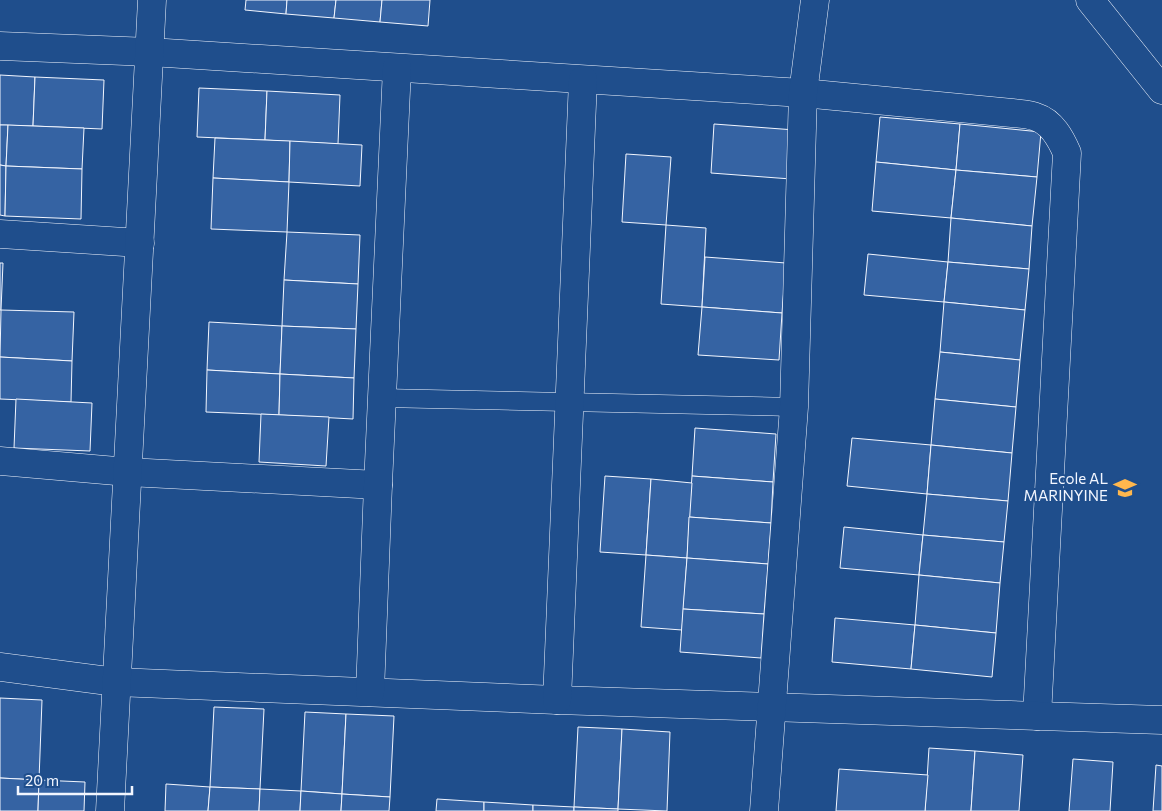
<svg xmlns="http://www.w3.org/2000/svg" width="1162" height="811" font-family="Commissioner,sans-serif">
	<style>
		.building { fill: #3563a3; stroke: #f2f6ff }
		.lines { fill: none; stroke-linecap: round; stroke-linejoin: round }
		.service-casing { stroke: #f2f6ff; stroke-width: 19 }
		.minor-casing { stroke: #f2f6ff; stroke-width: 29 }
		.service { stroke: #1f4e8c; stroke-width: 18 }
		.minor { stroke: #1f4e8c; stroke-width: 28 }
		.labels { text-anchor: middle; stroke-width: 4; stroke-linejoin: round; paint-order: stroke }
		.poi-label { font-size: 15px; fill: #f2f6ff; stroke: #1f4e8c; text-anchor: end }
	</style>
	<rect width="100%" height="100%" fill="#1f4e8c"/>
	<!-- building -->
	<g class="building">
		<polygon points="246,0 287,0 286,14 245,10"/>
		<polygon points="287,0 336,0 334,18 286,14"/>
		<polygon points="336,0 382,0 380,22 334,18"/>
		<polygon points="382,0 430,0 428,26 380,22"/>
		<polygon points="0,75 35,77 33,126 0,125"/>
		<polygon points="35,77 104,80 102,129 33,126"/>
		<polygon points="199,88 267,91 265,140 197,137"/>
		<polygon points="267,91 340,95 338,144 265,140"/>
		<polygon points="880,117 960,124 956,170 876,162"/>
		<polygon points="714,124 795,130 791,179 711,173"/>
		<polygon points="960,124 1041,132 1037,177 956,170"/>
		<polygon points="0,125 8,125 6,166 0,165"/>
		<polygon points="8,125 84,128 82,169 6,166"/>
		<polygon points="215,138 290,141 289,182 213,178"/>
		<polygon points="290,141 362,145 360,186 289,182"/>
		<polygon points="626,154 671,157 666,225 622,222"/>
		<polygon points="876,162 956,170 951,218 872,211"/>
		<polygon points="0,165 6,166 5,216 0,215"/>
		<polygon points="6,166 82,169 81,219 5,216"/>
		<polygon points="956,170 1037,177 1032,226 951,218"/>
		<polygon points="213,178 289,182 287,232 211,229"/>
		<polygon points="951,218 1032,226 1029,269 948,262"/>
		<polygon points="666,225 706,228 702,307 661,304"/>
		<polygon points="287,232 360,235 358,284 284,280"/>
		<polygon points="868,254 948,262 944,302 864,295"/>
		<polygon points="705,257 786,263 782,313 702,307"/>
		<polygon points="948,262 1029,269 1025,310 944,302"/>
		<polygon points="0,263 3,263 1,310 0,310"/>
		<polygon points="284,280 358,284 356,329 282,326"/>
		<polygon points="944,302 1025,310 1020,360 940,352"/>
		<polygon points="702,307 782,313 779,360 698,355"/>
		<polygon points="1,310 74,312 72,361 0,357"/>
		<polygon points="209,322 282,326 280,374 207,370"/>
		<polygon points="282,326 356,329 354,378 280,374"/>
		<polygon points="940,352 1020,360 1016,407 935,399"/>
		<polygon points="0,357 72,361 71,402 0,399"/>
		<polygon points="207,370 280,374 279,415 206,412"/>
		<polygon points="280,374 354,378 353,419 279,415"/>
		<polygon points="16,399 92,403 90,451 14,448"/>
		<polygon points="935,399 1016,407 1012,453 931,445"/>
		<polygon points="261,414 329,417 326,466 259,462"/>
		<polygon points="695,428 776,434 773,482 692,476"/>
		<polygon points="852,438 931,445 927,494 847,486"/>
		<polygon points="931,445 1012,453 1008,501 927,494"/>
		<polygon points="605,476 651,479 646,555 600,552"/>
		<polygon points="692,476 773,482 771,523 689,517"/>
		<polygon points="651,479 692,483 687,558 646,555"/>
		<polygon points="927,494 1008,501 1004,542 923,535"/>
		<polygon points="689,517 771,523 768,564 687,558"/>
		<polygon points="844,527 923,535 919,575 840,568"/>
		<polygon points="923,535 1004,542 1000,583 919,575"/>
		<polygon points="646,555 687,558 682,630 641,627"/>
		<polygon points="687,558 768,564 764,614 683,609"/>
		<polygon points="919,575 1000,583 996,633 915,625"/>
		<polygon points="683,609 764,614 761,658 680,652"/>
		<polygon points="835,618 915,625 911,669 832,662"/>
		<polygon points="915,625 996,633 992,677 911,669"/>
		<polygon points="0,698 42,700 39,780 0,778"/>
		<polygon points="214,707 264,709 260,789 210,787"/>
		<polygon points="305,712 346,714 342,794 301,791"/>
		<polygon points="346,714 394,716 390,797 342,794"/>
		<polygon points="578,727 622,729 618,809 574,807"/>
		<polygon points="622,729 670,732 667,811 618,809"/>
		<polygon points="929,748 975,751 971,811 925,811"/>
		<polygon points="975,751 1023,755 1019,811 971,811"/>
		<polygon points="1073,759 1113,762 1110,811 1069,811"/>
		<polygon points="1156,765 1162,766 1162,811 1153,811"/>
		<polygon points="839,769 928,775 925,811 836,811"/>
		<polygon points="0,778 39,780 38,811 0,811"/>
		<polygon points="39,780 85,782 84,811 38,811"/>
		<polygon points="166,784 210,787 208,811 165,811"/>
		<polygon points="210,787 260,789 259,811 208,811"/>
		<polygon points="260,789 301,791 300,811 259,811"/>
		<polygon points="301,791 342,794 341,811 300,811"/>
		<polygon points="342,794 390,797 389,811 341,811"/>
		<polygon points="437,799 484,802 484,811 436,811"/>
		<polygon points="484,802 533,805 533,811 484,811"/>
		<polygon points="533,805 574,807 574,811 533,811"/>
		<polygon points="574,807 618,809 618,811 574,811"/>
	</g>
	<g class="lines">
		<defs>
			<polyline id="service" points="382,398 794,407"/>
			<g id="minor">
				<polyline points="1090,0 1162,90"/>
				<path d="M0,46L150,52L803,93L1012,113C1020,114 1029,114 1036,117C1052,122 1061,139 1067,153L1037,716"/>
				<polyline points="0,234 140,243"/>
				<polyline points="0,461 128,472 378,485"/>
				<polyline points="0,667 116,682 557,700 1162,720"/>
				<polyline points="370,692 378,485 397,68"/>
				<polyline points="557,700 583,80"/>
				<polyline points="110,811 152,0"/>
				<polyline points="764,811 794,407 803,93 815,0"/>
			</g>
		</defs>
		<!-- service casing -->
		<use href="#service" class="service-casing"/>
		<!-- minor casing -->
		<use href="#minor" class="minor-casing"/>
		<!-- service -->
		<use href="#service" class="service"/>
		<!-- minor -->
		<use href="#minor" class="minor"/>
	</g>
	<!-- icons -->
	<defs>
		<symbol id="school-bare" viewBox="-9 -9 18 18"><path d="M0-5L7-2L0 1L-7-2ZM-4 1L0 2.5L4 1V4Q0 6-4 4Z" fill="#ffb74d" stroke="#1f4e8c" stroke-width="2.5" paint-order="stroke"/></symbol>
	</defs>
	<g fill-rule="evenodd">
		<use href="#school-bare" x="1109" y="472" width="32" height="32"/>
	</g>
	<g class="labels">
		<!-- poi labels -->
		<g class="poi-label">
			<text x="1108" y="484">Ecole AL<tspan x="1108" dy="17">MARINYINE</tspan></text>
		</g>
	</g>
	<!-- scale -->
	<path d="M18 786v8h114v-8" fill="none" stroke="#f2f6ff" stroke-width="2.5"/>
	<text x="25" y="786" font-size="15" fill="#f2f6ff" stroke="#1f4e8c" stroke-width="4" paint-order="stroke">20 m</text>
</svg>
